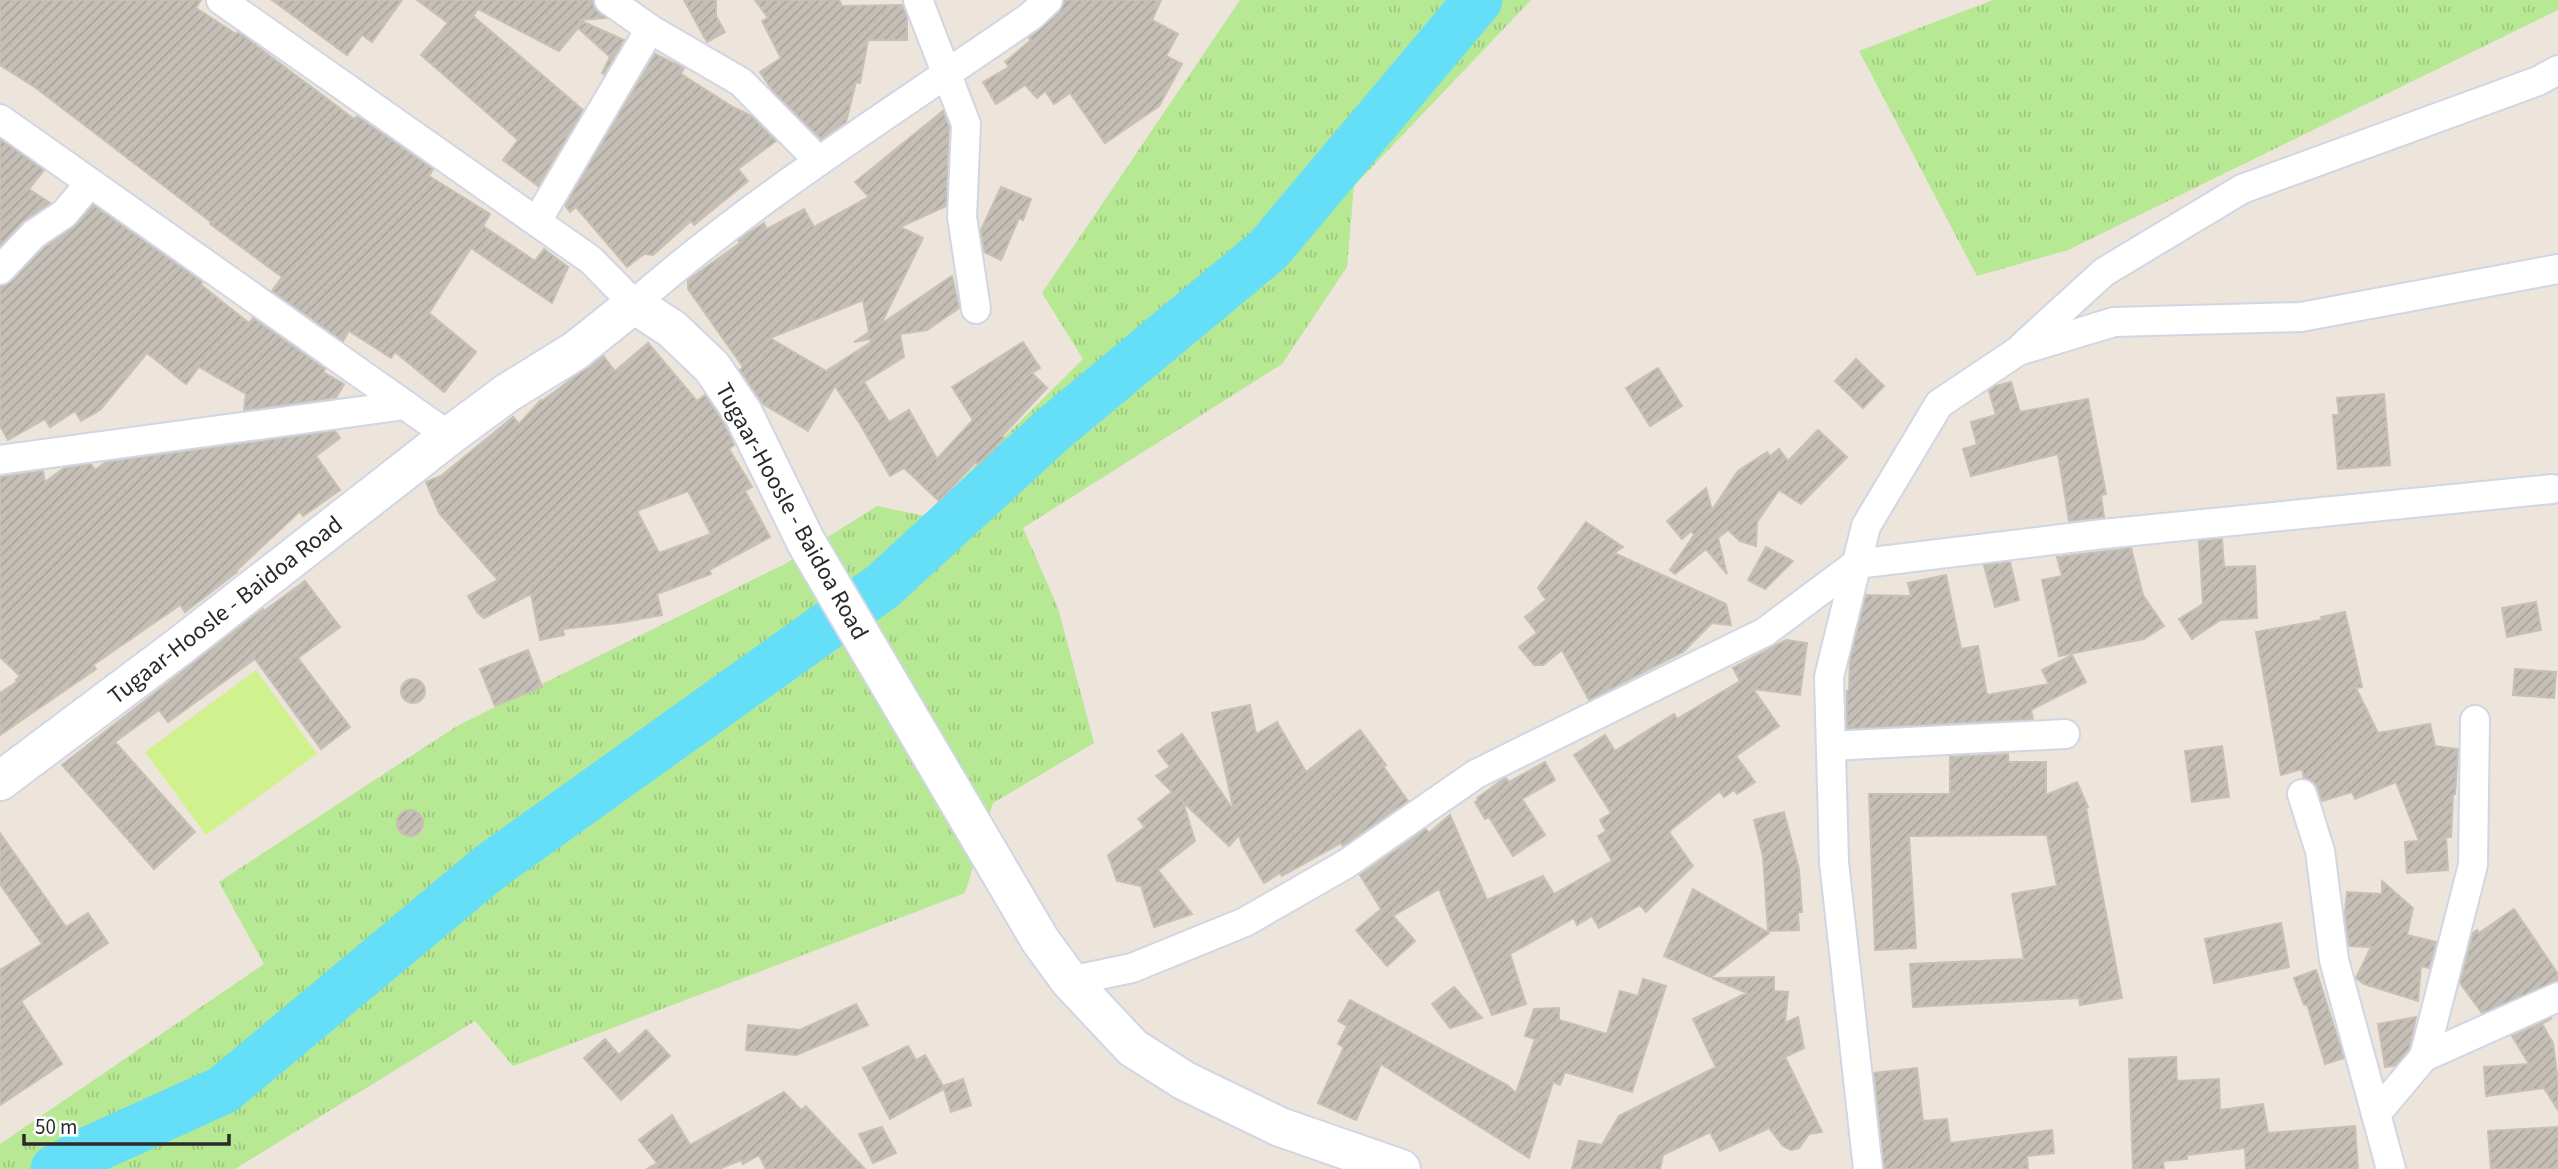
<svg xmlns="http://www.w3.org/2000/svg" width="2558" height="1169" font-family="'Source Sans 3',sans-serif">
	<style>
		.grass { fill: url(#grass-tufts) }
		.pitch { fill: #cff18e }
		.lines { fill: none; stroke-linecap: round; stroke-linejoin: round }
		.river { stroke: #65def8; stroke-width: 49 }
		.building { fill: url(#building-hatch); stroke: #c9c0b4; stroke-width: 2; fill-rule: evenodd }
		.minor-casing { stroke: #d0d6e4; stroke-width: 32 }
		.secondary-casing { stroke: #d0d6e4; stroke-width: 42 }
		.minor { stroke: #fff; stroke-width: 28 }
		.secondary { stroke: #fff; stroke-width: 38 }
		.labels { text-anchor: middle; stroke-width: 5; stroke-linejoin: round; paint-order: stroke }
		.street-label { font-size: 24px; fill: #2a2a2a; stroke: #fff }
	</style>
	<defs>
		<pattern id="grass-tufts" width="24" height="20" patternUnits="userSpaceOnUse" patternTransform="scale(1.75)"><rect width="24" height="20" fill="#b7e893"/><path d="M3 7l-1-3M5 7V3M7 7l1-3M15 17l-1-3M17 17v-4M19 17l1-3" fill="none" stroke="#9ec77f"/></pattern>
		<pattern id="building-hatch" width="6" height="6" patternUnits="userSpaceOnUse" patternTransform="scale(1.75)"><rect width="6" height="6" fill="#c5bfb7"/><path d="M-1 1l2-2M0 6l6-6M5 7l2-2" fill="none" stroke="#a9a49e"/></pattern>
	</defs>
	<rect width="100%" height="100%" fill="#ede4db"/>
	<!-- grass -->
	<g class="grass">
		<polygon points="1240,0 1531,0 1354,186 1347,267 1282,364 1023,528 1058,608 1094,743 993,803 965,893 513,1066 475,1021 235,1169 0,1169 0,1144 264,964 219,882 457,726 785,564 877,506 925,516 1083,359 1042,293"/>
		<polygon points="1993,0 2558,0 2558,10 2068,250 1977,276 1859,51"/>
	</g>
	<!-- pitch -->
	<polygon class="pitch" points="256,670 317,754 206,835 145,752"/>
	<g class="lines">
		<!-- river -->
		<polyline class="river" points="55,1169 86,1152 223,1090 490,867 883,586 1051,431 1268,250 1478,0"/>
	</g>
	<!-- building -->
	<g class="building">
		<polygon points="0,0 201,0 196,8 236,34 238,32 354,119 357,116 433,169 429,176 490,214 483,226 535,261 544,249 568,267 552,303 471,248 429,313 476,352 444,392 395,352 391,358 349,331 343,341 272,291 282,277 210,224 211,222 36,88 0,65"/>
		<polygon points="272,0 402,0 372,42 362,35 347,55"/>
		<polygon points="417,0 593,0 594,8 606,18 579,20 624,40 604,74 602,73 610,57 578,28 559,51 478,9 473,16 583,110 538,186 503,160 518,140 421,55 448,23"/>
		<polygon points="684,0 716,0 716,16 725,32 707,42"/>
		<polygon points="755,0 839,0 842,6 902,5 907,17 907,40 868,40 860,83 856,82 846,122 821,139 773,91 760,72 781,58 762,21 768,18"/>
		<polygon points="1064,0 1161,0 1152,20 1178,34 1166,56 1182,64 1159,106 1105,143 1070,93 1054,104 1045,91 1037,98 1025,85 996,104 983,82 1009,67 1005,62 1031,40 1029,38 1059,12"/>
		<polygon points="655,54 684,68 681,74 733,107 750,115 776,141 738,169 748,181 694,225 691,221 653,255 644,254 627,267 576,207 570,212 565,205"/>
		<path d="M943,111L949,127L946,206L900,227L923,238L881,324L952,276L959,308L927,330L900,334L904,357L864,382L889,422L909,410L937,459L973,420L952,387L1023,342L1040,368L1032,373L1047,388L1002,436L1004,438L978,465L976,462L939,501L904,468L890,476L860,424L835,386L808,431L763,404L740,370L743,367L688,289V280L740,243L738,240L764,223L767,229L804,209L814,227L869,197L855,182ZM863,300L869,332L854,342L870,339L871,342L826,371L770,338Z"/>
		<polygon points="0,139 44,170 29,189 50,203 22,222 0,246"/>
		<polygon points="1001,187 1031,199 1023,220 1019,218 1001,260 984,252 981,230"/>
		<polygon points="93,205 202,282 201,285 249,323 253,318 325,369 323,372 344,384 336,398 244,410 246,394 199,367 186,384 147,353 100,410 81,421 75,411 50,427 45,419 8,440 0,426 0,286 12,281 45,247 76,225"/>
		<path d="M648,343L697,401L705,395L724,424L734,445L729,449L752,487L745,491L770,537L709,570L711,574L657,594L662,615L618,623L563,629L564,635L540,640L531,594L484,618L477,612L468,596L498,580L439,513L426,482L441,476L513,417L519,424L541,400L542,401L603,356L615,371ZM688,491L711,534L659,553L637,511Z"/>
		<polygon points="1856,359 1884,386 1863,408 1835,381"/>
		<polygon points="1658,368 1682,406 1650,426 1626,388"/>
		<polygon points="2011,382 2020,412 2088,399 2106,494 2101,495 2104,517 2069,521 2058,454 1971,476 1963,449 1977,445 1971,422 1996,415 1989,391 1996,386"/>
		<polygon points="2384,394 2390,465 2338,469 2333,415 2339,415 2337,398"/>
		<polygon points="1818,430 1847,457 1801,504 1779,490 1757,522 1756,546 1740,541 1728,530 1718,538 1727,574 1706,549 1675,574 1670,570 1694,535 1691,531 1682,539 1667,521 1706,488 1712,510 1738,471 1767,452 1770,456 1779,449 1788,461"/>
		<polygon points="335,431 340,438 316,456 340,490 303,516 300,511 236,571 237,572 185,612 180,605 93,665 96,669 0,735 0,693 17,682 16,680 20,676 0,657 0,477 43,471 45,482 64,468 91,464 95,470 106,462"/>
		<polygon points="1586,522 1623,547 1614,553 1726,604 1731,625 1712,623 1683,652 1589,700 1562,650 1543,665 1534,665 1519,647 1537,633 1525,617 1546,600 1538,588"/>
		<polygon points="2222,539 2224,567 2255,566 2257,618 2220,620 2192,639 2179,619 2203,604 2199,541"/>
		<polygon points="1766,547 1793,561 1765,589 1748,580"/>
		<polygon points="2131,548 2143,595 2164,626 2144,639 2059,656 2042,580 2062,576 2057,557"/>
		<polygon points="2010,562 2019,600 1995,607 1984,565"/>
		<polygon points="1946,575 1961,649 1978,646 1987,695 2049,684 2042,670 2072,655 2086,682 2031,710 2033,719 1847,729 1847,691 1849,691 1850,660 1866,595 1911,596 1908,583"/>
		<polygon points="305,581 340,627 298,658 350,727 321,749 255,659 168,722 159,710 115,742 195,832 154,869 62,765 263,609 264,611"/>
		<polygon points="2536,602 2541,630 2507,637 2502,608"/>
		<polygon points="2345,612 2362,687 2356,688 2378,733 2430,724 2435,746 2458,749 2455,794 2453,794 2451,837 2446,837 2448,870 2407,873 2405,842 2419,841 2396,782 2355,799 2352,792 2322,801 2318,788 2313,781 2304,778 2302,769 2281,775 2256,632 2322,620 2321,617"/>
		<polygon points="1786,640 1807,643 1800,695 1753,689 1779,726 1736,756 1755,782 1737,794 1734,790 1724,797 1720,791 1673,828 1669,832 1693,866 1646,912 1640,905 1599,928 1592,916 1577,925 1574,918 1510,954 1526,1004 1492,1015 1439,889 1393,916 1415,941 1387,966 1356,930 1381,909 1360,875 1426,829 1429,833 1450,815 1487,900 1543,876 1554,894 1612,861 1598,836 1606,831 1600,820 1611,813 1574,755 1605,735 1615,751 1674,714 1677,719 1740,681 1733,668"/>
		<polygon points="528,650 542,687 495,706 480,669"/>
		<polygon points="2515,669 2556,672 2554,698 2513,695"/>
		<circle cx="413" cy="691" r="12"/>
		<polygon points="1250,705 1256,734 1277,722 1306,772 1360,730 1386,765 1383,766 1408,801 1343,846 1341,843 1282,876 1280,873 1264,883 1242,845 1239,835 1229,846 1183,802 1195,841 1158,870 1192,914 1154,927 1141,886 1117,881 1108,855 1145,827 1138,819 1172,792 1156,776 1170,767 1158,751 1182,734 1234,811 1212,713"/>
		<polygon points="2222,746 2229,797 2192,802 2185,751"/>
		<polygon points="2008,754 2008,762 2046,762 2046,795 2077,782 2088,807 2086,808 2122,998 2080,1005 2079,998 1913,1007 1910,964 2024,959 2012,894 2057,886 2047,835 1909,836 1916,948 1875,950 1869,794 1950,794 1950,757"/>
		<polygon points="1545,762 1555,780 1522,799 1545,835 1513,856 1489,817 1485,819 1475,802 1478,800 1477,798 1502,780 1506,778 1509,782"/>
		<circle cx="410" cy="823" r="13"/>
		<polygon points="1784,812 1799,870 1802,912 1798,912 1799,930 1768,931 1763,856 1754,820"/>
		<polygon points="0,833 66,927 88,913 108,943 21,1001 62,1064 0,1105 0,970 42,944 0,884"/>
		<polygon points="2382,881 2413,908 2407,935 2436,942 2429,968 2421,966 2418,1001 2364,984 2356,978 2371,947 2349,946 2345,914 2347,892 2382,894"/>
		<polygon points="1693,889 1769,933 1711,977 1664,956"/>
		<polygon points="2514,909 2558,974 2558,981 2482,1013 2460,983 2473,933 2477,930 2479,933"/>
		<polygon points="2281,923 2289,967 2214,983 2205,939"/>
		<polygon points="2316,970 2344,1058 2325,1064 2307,1004 2304,1005 2294,978"/>
		<polygon points="1774,977 1774,991 1788,992 1785,1023 1798,1017 1804,1048 1785,1057 1822,1132 1809,1134 1799,1148 1791,1150 1783,1146 1769,1128 1720,1151 1710,1132 1663,1155 1660,1169 1572,1169 1579,1141 1602,1145 1619,1116 1716,1067 1693,1019 1747,993 1712,978"/>
		<polygon points="1643,979 1666,986 1632,1092 1565,1072 1560,1085 1553,1082 1529,1158 1381,1064 1356,1120 1318,1103 1344,1047 1338,1044 1347,1026 1338,1021 1350,1000 1507,1085 1516,1093 1535,1039 1525,1036 1534,1009 1559,1008 1559,1020 1607,1034 1620,991 1638,996"/>
		<polygon points="1454,987 1482,1018 1450,1028 1432,1004"/>
		<polygon points="856,1004 868,1025 796,1055 746,1050 748,1025 800,1030"/>
		<polygon points="2416,1017 2409,1049 2396,1065 2385,1067 2378,1024"/>
		<polygon points="2552,1018 2542,1024 2553,1043 2558,1081 2558,1110 2544,1088 2486,1096 2484,1067 2529,1064 2512,1036"/>
		<polygon points="646,1030 670,1056 621,1100 584,1058 605,1039 619,1055"/>
		<polygon points="908,1046 916,1060 925,1055 943,1086 963,1079 971,1105 951,1112 944,1089 890,1119 863,1068"/>
		<polygon points="2176,1057 2177,1081 2219,1079 2220,1110 2263,1104 2268,1133 2355,1126 2358,1169 2246,1169 2245,1148 2187,1155 2187,1159 2163,1161 2164,1169 2133,1169 2129,1059"/>
		<polygon points="1917,1068 1923,1121 1947,1119 1950,1143 2052,1130 2054,1153 2027,1156 2028,1169 1884,1169 1874,1073"/>
		<polygon points="784,1092 801,1110 806,1106 865,1169 766,1169 759,1155 743,1164 741,1160 719,1169 647,1169 657,1163 639,1140 672,1115 690,1145"/>
		<polygon points="882,1127 896,1153 873,1163 859,1134"/>
		<polygon points="2558,1127 2558,1169 2491,1169 2488,1131"/>
	</g>
	<g class="lines">
		<defs>
			<g id="minor">
				<path d="M221,0L591,260L634,304C757,196 897,109 1031,16L1048,0"/>
				<polyline points="609,0 650,29 741,82 819,161"/>
				<polyline points="918,0 966,124 962,217 976,309"/>
				<polyline points="0,119 449,436"/>
				<polyline points="537,221 650,29"/>
				<polyline points="0,270 34,234 64,214 90,183"/>
				<polyline points="2023,346 2104,272 2242,189 2538,81 2558,70"/>
				<polyline points="0,460 405,405"/>
				<polyline points="1831,746 2065,734"/>
				<polyline points="2302,794 2320,851 2334,960 2376,1114"/>
				<polyline points="1070,981 1132,968 1245,922 1346,864 1476,774 1765,632 1856,564 2103,534 2552,489"/>
				<polyline points="2424,1057 2473,865 2475,720"/>
				<polyline points="1868,1169 1834,862 1829,677 1866,526 1939,404 2018,351 2114,322 2301,317 2558,269"/>
				<polyline points="2391,1169 2376,1114 2424,1057 2558,997"/>
			</g>
			<polyline id="secondary" points="0,781 180,646 449,436 507,393 575,351 634,304 672,329 712,367 743,413 806,542 1040,940 1070,981 1133,1048 1185,1081 1280,1127 1401,1169"/>
		</defs>
		<!-- minor casing -->
		<use href="#minor" class="minor-casing"/>
		<!-- secondary casing -->
		<use href="#secondary" class="secondary-casing"/>
		<!-- minor -->
		<use href="#minor" class="minor"/>
		<!-- secondary -->
		<use href="#secondary" class="secondary"/>
	</g>
	<g class="labels">
		<!-- street labels -->
		<g class="street-label">
			<text transform="translate(792 511) rotate(61)" y="8">Tugaar-Hoosle - Baidoa Road</text>
			<text transform="translate(225 610) rotate(-38)" y="8">Tugaar-Hoosle - Baidoa Road</text>
		</g>
	</g>
	<!-- scale -->
	<path d="M24 1134v10h205v-10" fill="none" stroke="#2a2a2a" stroke-width="3.5"/>
	<text x="35" y="1134" font-size="21" fill="#2a2a2a" stroke="#ffffff" stroke-width="5" paint-order="stroke">50 m</text>
</svg>
